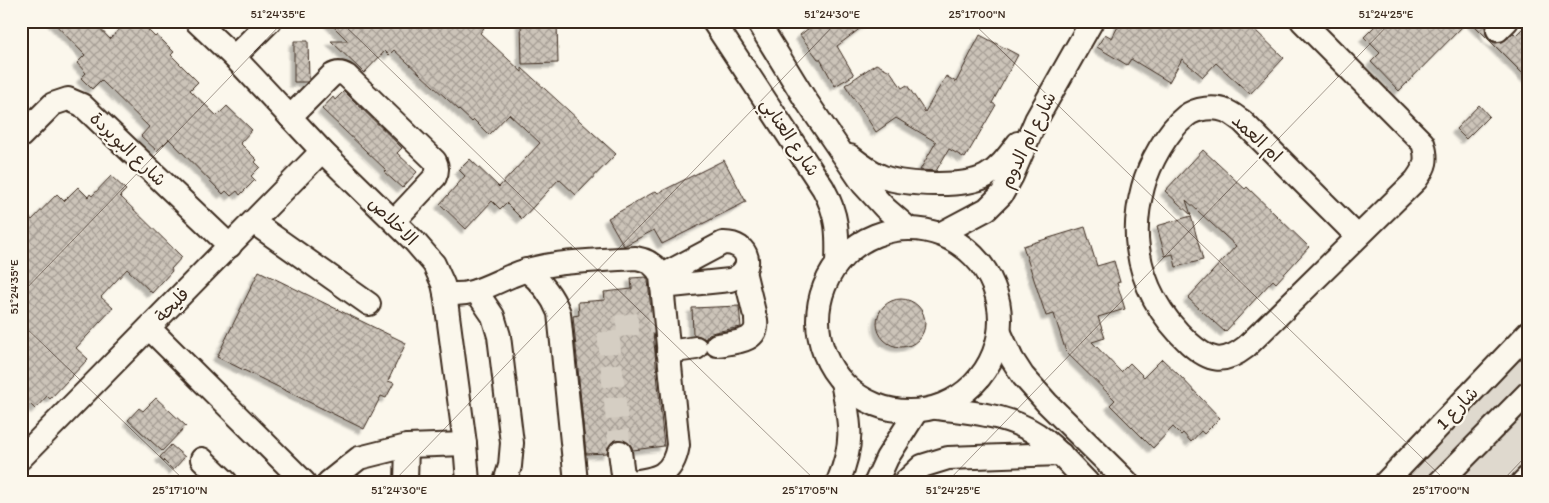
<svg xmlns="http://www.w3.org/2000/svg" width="1549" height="503" font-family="Itim,'Playpen Sans Arabic',sans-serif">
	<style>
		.green { fill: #dfd9ce; stroke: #8d8276 }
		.building { fill: url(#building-cross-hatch); stroke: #3b2a1e; filter: url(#shadow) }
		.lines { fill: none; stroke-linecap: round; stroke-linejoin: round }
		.minor-tunnel { stroke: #d5cec3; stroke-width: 22; stroke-dasharray: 22 11; stroke-linecap: butt }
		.minor-casing { stroke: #3b2a1e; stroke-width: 26 }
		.minor { stroke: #fbf7ec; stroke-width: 22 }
		.ticks { fill: none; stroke: #3b2a1e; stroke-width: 1; stroke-opacity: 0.45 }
		.labels { text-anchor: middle; stroke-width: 4.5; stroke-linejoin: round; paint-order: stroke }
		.street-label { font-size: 18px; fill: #3b2a1e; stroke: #fbf7ec }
		.neatline { fill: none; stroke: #3b2a1e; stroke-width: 2 }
		.ticks-label { font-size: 12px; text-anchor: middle; fill: #3b2a1e }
	</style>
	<defs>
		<pattern id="building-cross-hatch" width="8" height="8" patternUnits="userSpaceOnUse" patternTransform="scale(1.25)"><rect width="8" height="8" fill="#ccc4b9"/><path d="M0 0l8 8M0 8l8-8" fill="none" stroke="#a79f96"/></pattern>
		<filter id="shadow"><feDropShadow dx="-4.5" dy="4.5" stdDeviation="1" flood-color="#0004"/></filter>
	</defs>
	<rect width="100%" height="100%" fill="#fbf7ec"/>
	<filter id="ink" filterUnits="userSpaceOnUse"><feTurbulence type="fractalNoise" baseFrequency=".02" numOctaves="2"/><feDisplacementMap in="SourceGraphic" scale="10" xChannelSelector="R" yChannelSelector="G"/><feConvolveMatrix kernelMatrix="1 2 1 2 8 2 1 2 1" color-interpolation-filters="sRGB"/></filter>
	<g filter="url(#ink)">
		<!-- green -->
		<polygon class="green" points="1528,346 1528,482 1396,482"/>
		<!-- building -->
		<g class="building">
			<polygon points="52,21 93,21 110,39 127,21 139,21 155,37 157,35 174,52 171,55 198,82 190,90 217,116 227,106 252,130 240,143 257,160 255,162 260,167 251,176 255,180 240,195 237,191 231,196 226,191 223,194 169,139 157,151 141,136 149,127 101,80 92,89 81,78 86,73 77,63 85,55"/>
			<polygon points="328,21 476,21 484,28 480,33 522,72 522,68 616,154 576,195 559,179 522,219 506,203 500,209 492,201 466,229 440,204 465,176 459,170 470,159 499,187 540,143 509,114 489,135 474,120 472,122 394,50 389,55 385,51 364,73 331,41 348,41"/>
			<polygon points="521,21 557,21 558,63 522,64"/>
			<polygon points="818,21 870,21 837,46 854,75 835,86 820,59 818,59 800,35"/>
			<polygon points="1121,21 1260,21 1253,28 1284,58 1250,94 1216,63 1203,77 1182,59 1169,82 1131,59 1127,65 1097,47 1105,34 1112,38"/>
			<polygon points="1380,21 1468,21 1399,91 1371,62 1380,53 1364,37"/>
			<polygon points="1470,21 1488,21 1485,27 1486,34 1489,40 1495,43 1502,42 1514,33 1516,35 1528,23 1528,79"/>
			<polygon points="980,35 1018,55 992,103 996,105 965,158 949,149 936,171 920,170 936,142 896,118 876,132 845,85 876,64 890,71 902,88 907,85 925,112 946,76 956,82"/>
			<polygon points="294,41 308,41 309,80 307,82 294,82"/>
			<polygon points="344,91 402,148 397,153 417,172 402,188 384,172 386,170 322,109 333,97 335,100"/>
			<polygon points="1479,105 1489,116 1466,139 1456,129"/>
			<polygon points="1203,150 1245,189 1247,187 1309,247 1276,283 1273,280 1225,332 1188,298 1236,246 1186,200 1191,215 1165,191"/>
			<polygon points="724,160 746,202 662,244 654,230 624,246 608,218 656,191 658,193"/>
			<polygon points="111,176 126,190 120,196 182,257 171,269 172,271 152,293 127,269 101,297 113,308 76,348 88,359 50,399 47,396 35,409 30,404 21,414 21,210 32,220 57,194 64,201 78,187 88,197 90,194 92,196"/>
			<polygon points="1191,216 1203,260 1176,267 1173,254 1165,256 1157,226"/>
			<polygon points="1085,227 1097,266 1114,261 1120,282 1117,283 1125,309 1098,317 1105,338 1092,342 1121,372 1130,363 1144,377 1162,359 1180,376 1220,418 1204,434 1201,431 1191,442 1183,433 1181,435 1173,427 1153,448 1110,405 1115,400 1066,352 1054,314 1046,316 1023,246"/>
			<polygon points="259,271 406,343 388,381 394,383 386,398 381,396 364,429 217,357"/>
			<polygon points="646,277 648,280 664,446 633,450 630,444 625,440 619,439 612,442 608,447 607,453 586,454 573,316 579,315 578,302 605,300 604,292 632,289 631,278"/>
			<circle cx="901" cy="323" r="24"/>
			<polygon points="739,306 741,327 715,332 709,334 705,339 700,336 693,334 692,308"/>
			<polygon points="156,398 186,426 162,451 128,420 139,408 143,411"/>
			<polygon points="171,445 185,457 173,470 160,457"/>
		</g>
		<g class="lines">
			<!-- minor-tunnel -->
			<polyline class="minor-tunnel" points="620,452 608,331 611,327 655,322"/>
			<defs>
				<g id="minor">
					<polyline points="196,21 234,57 322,151 415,242 434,264 443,284 445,293 465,444 468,482"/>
					<path d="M713,21L823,188C838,215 838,234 837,264"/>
					<polyline points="757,21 805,99 863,184 885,208 908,228"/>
					<path d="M1302,21L1423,143C1428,160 1426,166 1416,180L1246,347C1223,365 1209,361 1189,343C1161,317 1143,286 1138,248C1135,228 1138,206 1143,187C1149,164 1167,131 1186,116C1196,108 1215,106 1226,111C1232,113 1237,118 1242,121L1358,237"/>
					<polyline points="1498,30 1507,21"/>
					<polyline points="234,57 270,21"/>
					<path d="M290,117L331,76C337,72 341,72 347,76L435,161C438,167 438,171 435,177L394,221"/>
					<polyline points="21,136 53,104 68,99 82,105 230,246"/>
					<path d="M850,156C860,164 871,172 883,177C906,185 964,188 986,176C1000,168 1009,155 1018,143"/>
					<polyline points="253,222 369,304"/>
					<circle cx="909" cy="320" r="91"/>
					<polyline points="940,234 987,209 1002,194 1012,176 1036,120 1092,21"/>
					<path d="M526,270C542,282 552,295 559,313L576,482"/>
					<polyline points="744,271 754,312"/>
					<path d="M661,276L723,243C750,242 757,271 730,280L662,287"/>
					<polyline points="476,291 493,316 499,336 512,443 510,466 505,482"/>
					<path d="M445,293C469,298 489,285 511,276C547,260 597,261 636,258C648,260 656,265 661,276L678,445C673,476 657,479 629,482"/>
					<polyline points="149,328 304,482"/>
					<polyline points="1000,333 1012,359 1023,376 1047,403 1127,482"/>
					<path d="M717,345C734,342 759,343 756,320"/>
					<polyline points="668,352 696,348"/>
					<path d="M937,408C975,413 1015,415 1046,441C1061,453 1073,468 1087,482"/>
					<polyline points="620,452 624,482"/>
					<polyline points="21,458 322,151"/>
					<polyline points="202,459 226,482"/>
					<polyline points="329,482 359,458 407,446 465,444"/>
					<polyline points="406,482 407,446"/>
					<path d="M838,482C855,442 850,423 842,382"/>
					<polyline points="876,482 887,458 916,412"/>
					<polyline points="905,482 922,466 948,458 1061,454"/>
					<polyline points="1386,482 1528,333"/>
					<polyline points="1440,482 1528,393"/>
					<polyline points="1523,482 1528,477"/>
				</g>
			</defs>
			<!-- minor casing -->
			<use href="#minor" class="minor-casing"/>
			<!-- minor -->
			<use href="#minor" class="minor"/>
		</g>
	</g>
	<!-- ticks -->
	<path class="ticks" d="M340,21L817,482M971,21L1447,482M21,294L284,21M21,323L186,482M393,482L838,21M947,482L1392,21M1501,482L1528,454"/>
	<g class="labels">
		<!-- street labels -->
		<g class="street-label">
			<text transform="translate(790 137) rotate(56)" y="6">شارع العنابي</text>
			<text transform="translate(1257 138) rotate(43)" y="6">ام العمد</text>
			<text transform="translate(1028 140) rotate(-64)" y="6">شارع ام الدوم</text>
			<text transform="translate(128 149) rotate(44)" y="6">شارع البويردة</text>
			<text transform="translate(393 221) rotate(45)" y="6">الاخلاص</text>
			<text transform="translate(172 305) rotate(-46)" y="6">فليحة</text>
			<text transform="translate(1457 408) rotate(-46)" y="6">شارع 1</text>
		</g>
	</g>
	<!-- margin -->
	<rect width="1549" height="503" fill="none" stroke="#fbf7ec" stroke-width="55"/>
	<rect x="28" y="28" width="1494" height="448" class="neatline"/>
	<g class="ticks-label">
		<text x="278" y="18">51°24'35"E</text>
		<text x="832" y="18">51°24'30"E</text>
		<text x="977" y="18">25°17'00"N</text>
		<text x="1386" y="18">51°24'25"E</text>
		<text transform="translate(14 287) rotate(-90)" y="4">51°24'35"E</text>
		<text x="180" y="494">25°17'10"N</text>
		<text x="399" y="494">51°24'30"E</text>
		<text x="810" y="494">25°17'05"N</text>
		<text x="953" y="494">51°24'25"E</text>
		<text x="1441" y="494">25°17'00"N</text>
	</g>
</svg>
